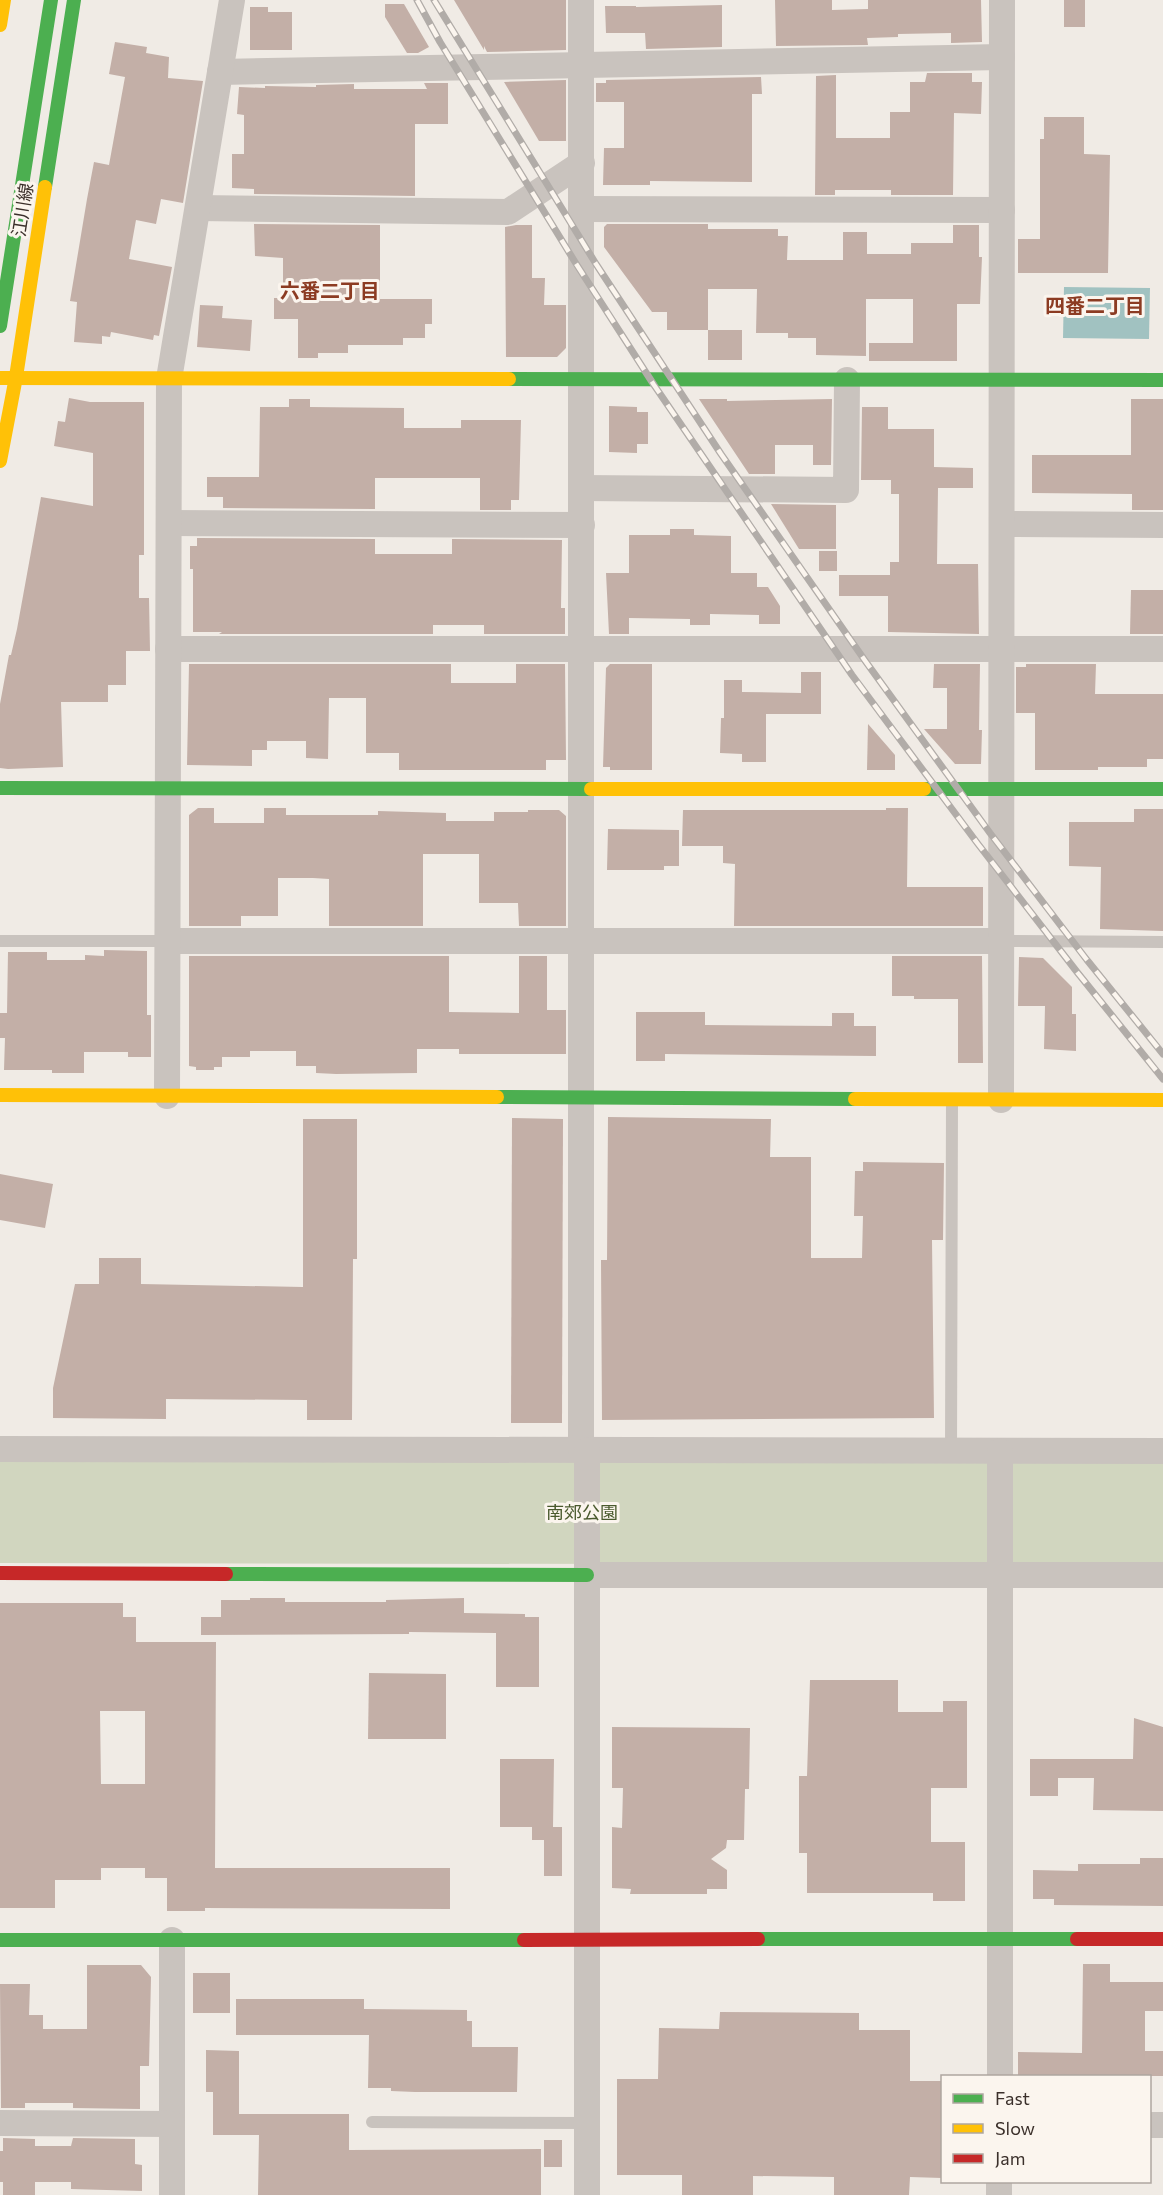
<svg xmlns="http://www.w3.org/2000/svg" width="1163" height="2195" font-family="Commissioner,'Noto Sans JP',sans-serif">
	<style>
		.green { fill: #d1d6bf }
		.water { fill: #a1c2c1 }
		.building { fill: #c3afa7; fill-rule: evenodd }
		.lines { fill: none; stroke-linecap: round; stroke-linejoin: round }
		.lane { stroke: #c9c3be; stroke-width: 12 }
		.street { stroke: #c9c3be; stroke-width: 26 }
		.fast { stroke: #4caf50; stroke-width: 14 }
		.slow { stroke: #ffc107; stroke-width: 14 }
		.jam { stroke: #c62828; stroke-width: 14 }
		.rail-casing { stroke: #b1aca8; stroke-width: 7 }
		.rail { stroke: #fbf5ee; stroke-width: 4.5; stroke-dasharray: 14; stroke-linecap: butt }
		.labels { text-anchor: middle; stroke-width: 6; stroke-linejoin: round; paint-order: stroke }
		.street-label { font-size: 18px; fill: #3b302b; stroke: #fbf5ee }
		.park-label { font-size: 18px; fill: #4a5a2e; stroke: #fbf5ee }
		.neighbourhood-label { font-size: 20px; font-weight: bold; fill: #8c3b22; stroke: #fbf5ee }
	</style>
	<rect width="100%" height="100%" fill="#f0ebe5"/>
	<!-- green -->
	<polygon class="green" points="0,1461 1163,1463 1163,1565 0,1563"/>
	<!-- water -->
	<polygon class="water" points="1064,287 1150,288 1149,339 1063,338"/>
	<!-- building -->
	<g class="building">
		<polygon points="454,0 566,0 566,50 487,52 484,46 484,50"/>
		<polygon points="775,0 832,0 832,10 868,9 868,0 981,0 982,42 951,43 951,33 898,34 898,37 867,38 868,45 776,46"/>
		<rect x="1064" y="0" width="21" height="27"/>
		<polygon points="385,4 404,4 429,47 418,53 407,53 385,17"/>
		<polygon points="722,5 722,47 646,49 645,33 606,33 605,6 636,6 636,7"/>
		<polygon points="250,7 268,7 268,12 292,12 292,50 250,50"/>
		<polygon points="115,42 147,47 146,53 169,57 168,78 203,81 183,203 161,199 156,224 136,220 129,259 172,267 159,336 154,335 153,340 111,332 110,337 102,336 102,344 74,342 77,302 70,301 87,199 94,162 109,165 125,77 109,74"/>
		<polygon points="927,73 972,73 972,82 982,82 981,114 954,113 953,195 891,195 891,190 835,190 835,195 815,195 816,76 836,75 836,138 890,138 890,112 910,112 910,82 925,82"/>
		<polygon points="761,77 762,94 752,94 752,182 650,181 650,185 603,185 604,148 624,148 624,102 596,102 596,83 606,83 606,80"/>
		<polygon points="566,80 566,141 539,141 504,82"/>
		<polygon points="424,83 448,83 448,124 415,124 415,196 254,194 254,189 232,188 232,154 244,154 244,115 237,114 239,87 265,88 265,86 316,87 316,85 354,84 354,89 427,89"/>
		<polygon points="1044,117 1084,117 1084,154 1110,155 1108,273 1018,273 1018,239 1040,239 1040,139 1044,139"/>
		<polygon points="254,224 380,225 380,299 432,299 432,324 425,324 425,338 403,338 403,345 348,345 348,353 318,353 318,358 298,358 298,319 274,319 274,298 283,298 283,258 255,256"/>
		<polygon points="607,224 708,224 708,229 778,229 778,236 788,236 787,260 843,260 843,232 867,232 867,254 911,254 911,243 953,243 953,225 979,225 979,257 982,257 980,304 957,304 957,361 869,361 869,343 913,343 913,299 866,299 866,356 816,355 816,338 788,338 788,333 756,333 757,289 708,289 708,330 667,330 667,312 652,312 604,247 604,227"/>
		<polygon points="516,225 532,225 532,278 545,278 544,305 566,305 566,348 557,357 506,357 505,227"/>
		<polygon points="200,305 223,306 222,318 252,320 250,351 197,347"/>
		<rect x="708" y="330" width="34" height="30"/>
		<polygon points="69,398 90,402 144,402 144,555 139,555 139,598 149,598 150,651 126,651 126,685 108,685 108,702 61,702 63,767 8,769 0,768 0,704 9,655 11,655 17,629 41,497 93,506 93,453 54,446 58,421 65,422"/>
		<polygon points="289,399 310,399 310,407 404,408 404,428 461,428 461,420 521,420 519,500 511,500 511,510 480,510 480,478 375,478 375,509 223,508 223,497 207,497 207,477 259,477 260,407 289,407"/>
		<polygon points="699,399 727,399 727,401 832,399 831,465 813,465 813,445 775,445 775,474 749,474"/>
		<polygon points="1131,399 1163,399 1163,510 1132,510 1132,494 1032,493 1032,455 1131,455"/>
		<polygon points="609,406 637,407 637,412 648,412 648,444 637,444 637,453 609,452"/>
		<polygon points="862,407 888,407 888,429 934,429 934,467 973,468 973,488 938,488 937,564 978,564 979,634 888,632 888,596 839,596 839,575 890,575 890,562 899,562 899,494 891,494 891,480 861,480"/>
		<polygon points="771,504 836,505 836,549 799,549"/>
		<polygon points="670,529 694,529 694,535 731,536 731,573 757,573 757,587 768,587 780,606 780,624 759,624 759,615 710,614 710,625 690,625 690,619 629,618 629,634 609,634 606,573 629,573 629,535 670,535"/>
		<polygon points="197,538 375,539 375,554 452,554 452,539 562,540 561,608 565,608 565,634 484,634 484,625 433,625 433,634 219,634 222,632 193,632 193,569 190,569 190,546 197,546"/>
		<rect x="819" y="551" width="18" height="20"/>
		<polygon points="1131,590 1163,590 1163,634 1130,634"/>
		<polygon points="189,664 451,664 451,683 516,683 516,664 565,664 566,760 546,760 546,770 399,770 399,753 366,753 366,698 329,698 328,759 306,758 306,741 267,741 267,750 252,750 252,766 187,765"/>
		<polygon points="610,664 652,664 652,770 610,770 610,767 603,767 606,668"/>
		<polygon points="934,664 980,664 979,730 982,730 981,764 955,764 924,729 947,729 947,688 933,688"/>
		<polygon points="1026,664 1096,664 1095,694 1163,694 1163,759 1147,759 1147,767 1098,767 1098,770 1035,770 1035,713 1016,713 1016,667 1026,667"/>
		<polygon points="801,672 821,672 821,714 766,714 766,762 742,762 742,754 720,753 721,718 724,718 724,680 742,680 742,692 801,693"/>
		<polygon points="868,724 895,755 895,770 867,770"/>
		<polygon points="198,808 214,808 214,823 264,823 264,808 286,808 286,815 378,815 378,811 446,813 446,821 494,821 494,812 528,812 528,810 559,810 566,816 566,926 519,926 518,903 479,903 479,854 423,854 423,926 329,926 329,879 313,878 278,878 278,916 241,916 241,926 189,926 189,815"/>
		<polygon points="886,808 908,808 907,887 983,887 983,926 734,926 735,864 723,863 723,846 682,846 683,810 886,810"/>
		<polygon points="1134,809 1163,809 1163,931 1100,929 1101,867 1069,866 1069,822 1134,822"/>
		<polygon points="608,829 679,830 679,866 664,866 664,870 607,870"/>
		<polygon points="104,950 147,951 147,1015 151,1015 151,1057 128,1057 128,1052 84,1052 84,1073 52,1073 52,1070 4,1070 5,1038 0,1038 0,1013 7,1013 8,952 47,952 47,960 85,960 85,955 104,956"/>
		<polygon points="189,956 449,956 449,1012 519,1013 519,956 547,956 547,1010 566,1010 566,1054 459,1054 459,1049 417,1049 417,1073 336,1074 316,1073 316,1066 296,1066 296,1051 250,1051 250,1057 222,1057 222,1067 214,1067 214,1070 196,1070 196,1067 189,1066"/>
		<polygon points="892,956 982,956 983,1063 958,1063 958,999 914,999 914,996 892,996"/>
		<polygon points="1019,957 1043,958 1072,987 1072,1014 1076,1014 1076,1051 1044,1049 1045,1006 1018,1006"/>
		<polygon points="636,1012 705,1012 705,1025 832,1026 832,1013 854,1013 854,1026 876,1026 876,1056 665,1054 665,1061 636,1061"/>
		<polygon points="608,1117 771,1119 770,1157 811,1157 811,1258 862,1258 863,1216 854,1216 855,1171 863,1171 863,1162 944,1163 943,1240 932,1240 934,1418 602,1420 601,1260 607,1260"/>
		<polygon points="512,1118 563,1119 562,1423 511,1423"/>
		<polygon points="303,1119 357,1119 357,1259 353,1259 352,1420 307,1420 307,1400 166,1399 166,1419 53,1418 53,1388 75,1284 99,1284 99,1258 141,1258 141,1284 303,1287"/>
		<polygon points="0,1174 53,1184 45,1228 0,1220"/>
		<polygon points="250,1598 285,1598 285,1602 386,1602 386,1600 464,1598 464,1613 525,1614 525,1617 539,1617 539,1687 496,1687 496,1633 409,1632 409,1634 201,1635 201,1617 221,1617 221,1600 250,1600"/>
		<path d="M0,1603H123V1617H136V1642H216L215,1868H450V1909L205,1908V1911H167V1878H145V1868H101V1880H55V1908H0ZM100,1711H145V1784H101Z"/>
		<polygon points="369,1673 446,1674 446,1739 368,1739"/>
		<polygon points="810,1680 898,1680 898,1712 943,1712 943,1701 967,1701 967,1788 931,1788 931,1842 965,1842 965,1901 933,1901 933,1893 807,1893 807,1853 799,1853 799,1776 807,1776"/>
		<polygon points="1134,1718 1163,1727 1163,1811 1093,1810 1094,1778 1058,1778 1058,1796 1030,1796 1030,1759 1133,1759"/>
		<polygon points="612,1727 750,1728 749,1789 745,1789 744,1840 727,1840 726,1848 711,1859 727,1870 727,1889 707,1889 707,1894 630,1894 631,1889 612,1888 612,1827 622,1828 623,1788 612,1788"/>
		<polygon points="500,1759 554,1759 553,1827 562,1827 562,1876 544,1876 544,1840 532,1840 532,1827 500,1827"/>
		<polygon points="1140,1858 1163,1858 1163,1906 1054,1905 1054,1899 1033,1899 1033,1870 1078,1871 1078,1864 1140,1864"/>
		<polygon points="1083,1964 1110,1964 1110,1982 1163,1982 1163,2011 1145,2011 1145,2051 1163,2051 1163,2076 1018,2076 1018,2052 1082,2053"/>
		<polygon points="87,1965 141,1965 151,1977 149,2066 140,2066 140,2109 73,2108 73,2103 25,2103 25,2108 1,2108 0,1984 30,1984 29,2015 43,2015 43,2029 87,2029"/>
		<rect x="193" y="1973" width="37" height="40"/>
		<polygon points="236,1999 364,1999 364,2009 467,2010 467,2021 472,2021 472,2047 518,2047 517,2092 415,2092 391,2091 391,2088 368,2088 369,2035 236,2035"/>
		<polygon points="720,2012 859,2013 859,2030 910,2030 910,2081 942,2081 942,2178 910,2177 909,2195 834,2195 834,2177 753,2176 753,2195 682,2195 682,2175 617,2175 617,2079 658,2079 659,2028 719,2029"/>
		<polygon points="206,2050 239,2051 239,2114 349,2114 349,2150 541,2149 541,2195 258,2195 259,2135 213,2135 213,2092 206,2092"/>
		<polygon points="3,2138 35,2139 35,2146 71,2146 73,2138 135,2139 135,2164 142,2165 142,2191 71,2189 71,2182 35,2182 35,2195 3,2195 3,2182 0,2182 0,2151 3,2151"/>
		<rect x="544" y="2140" width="18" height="27"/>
	</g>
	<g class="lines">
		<!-- lane -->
		<g class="lane">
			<polyline points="0,941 168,941"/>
			<polyline points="1001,941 1163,942"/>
			<polyline points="951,1451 952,1101"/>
			<polyline points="372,2122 587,2123"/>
		</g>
		<!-- street -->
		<g class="street">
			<polyline points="220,72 1002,57"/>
			<polyline points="198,208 508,212 582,163"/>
			<polyline points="582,209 1002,210"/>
			<polyline points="582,488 846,490 847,380"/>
			<polyline points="169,523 582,525"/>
			<polyline points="1002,524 1163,525"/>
			<polyline points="168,649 1163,649"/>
			<polyline points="168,941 1001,941"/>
			<polyline points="167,1096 169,379 232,0"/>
			<polyline points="1001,1100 1002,0"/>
			<polyline points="0,1449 1163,1451"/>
			<polyline points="581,1450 581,0"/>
			<polyline points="587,1575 1163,1575"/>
			<polyline points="172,1940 172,2195"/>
			<polyline points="1000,2076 1000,1451"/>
			<polyline points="0,2123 172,2124"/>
			<polyline points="1150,2125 1163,2125"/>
			<polyline points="587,2195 587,1450"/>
			<polyline points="999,2195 999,2182"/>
		</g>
		<!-- fast -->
		<g class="fast">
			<polyline points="45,187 74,0"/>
			<polyline points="0,326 51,0"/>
			<polyline points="509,379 1163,380"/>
			<polyline points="0,788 591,789"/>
			<polyline points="924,789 1163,789"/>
			<polyline points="497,1097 855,1099"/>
			<polyline points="226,1574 587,1575"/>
			<polyline points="758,1939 1077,1939"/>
			<polyline points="0,1940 524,1940"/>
		</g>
		<!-- slow -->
		<g class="slow">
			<polyline points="0,25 4,0"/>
			<polyline points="0,378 509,379"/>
			<polyline points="0,461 16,377 45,187"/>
			<polyline points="591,789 924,789"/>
			<polyline points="0,1095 497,1097"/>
			<polyline points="855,1099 1163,1100"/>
		</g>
		<!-- jam -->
		<g class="jam">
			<polyline points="0,1573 226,1574"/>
			<polyline points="1077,1939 1163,1939"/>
			<polyline points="524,1940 758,1939"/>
		</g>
		<defs>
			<g id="rail">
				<polyline points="417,0 440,42 575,262 654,385 852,675 978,844 1077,972 1163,1079"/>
				<polyline points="434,0 596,264 721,454 866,662 990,833 1087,960 1163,1054"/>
			</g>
		</defs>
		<!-- rail casing -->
		<use href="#rail" class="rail-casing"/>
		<!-- rail -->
		<use href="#rail" class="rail"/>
	</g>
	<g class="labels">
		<!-- street labels -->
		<g class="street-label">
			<text transform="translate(23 210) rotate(-81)" y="6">江川線</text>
		</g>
		<!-- park labels -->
		<g class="park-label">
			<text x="582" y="1519">南郊公園</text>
		</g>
		<!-- neighbourhood labels -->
		<g class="neighbourhood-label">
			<text x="330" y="298">六番二丁目</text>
			<text x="1095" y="313">四番二丁目</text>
		</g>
	</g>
	<!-- legend -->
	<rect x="941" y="2075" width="210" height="108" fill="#fbf5ee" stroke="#aea6a0" stroke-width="1.5"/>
	<rect x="953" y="2094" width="30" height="9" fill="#4caf50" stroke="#aea6a0" stroke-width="1.5"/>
	<text x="995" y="2105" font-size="18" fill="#3b302b">Fast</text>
	<rect x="953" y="2124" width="30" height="9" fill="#ffc107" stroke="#aea6a0" stroke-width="1.5"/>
	<text x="995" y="2135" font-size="18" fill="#3b302b">Slow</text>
	<rect x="953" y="2154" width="30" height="9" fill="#c62828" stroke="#aea6a0" stroke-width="1.5"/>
	<text x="995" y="2165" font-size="18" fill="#3b302b">Jam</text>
</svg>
